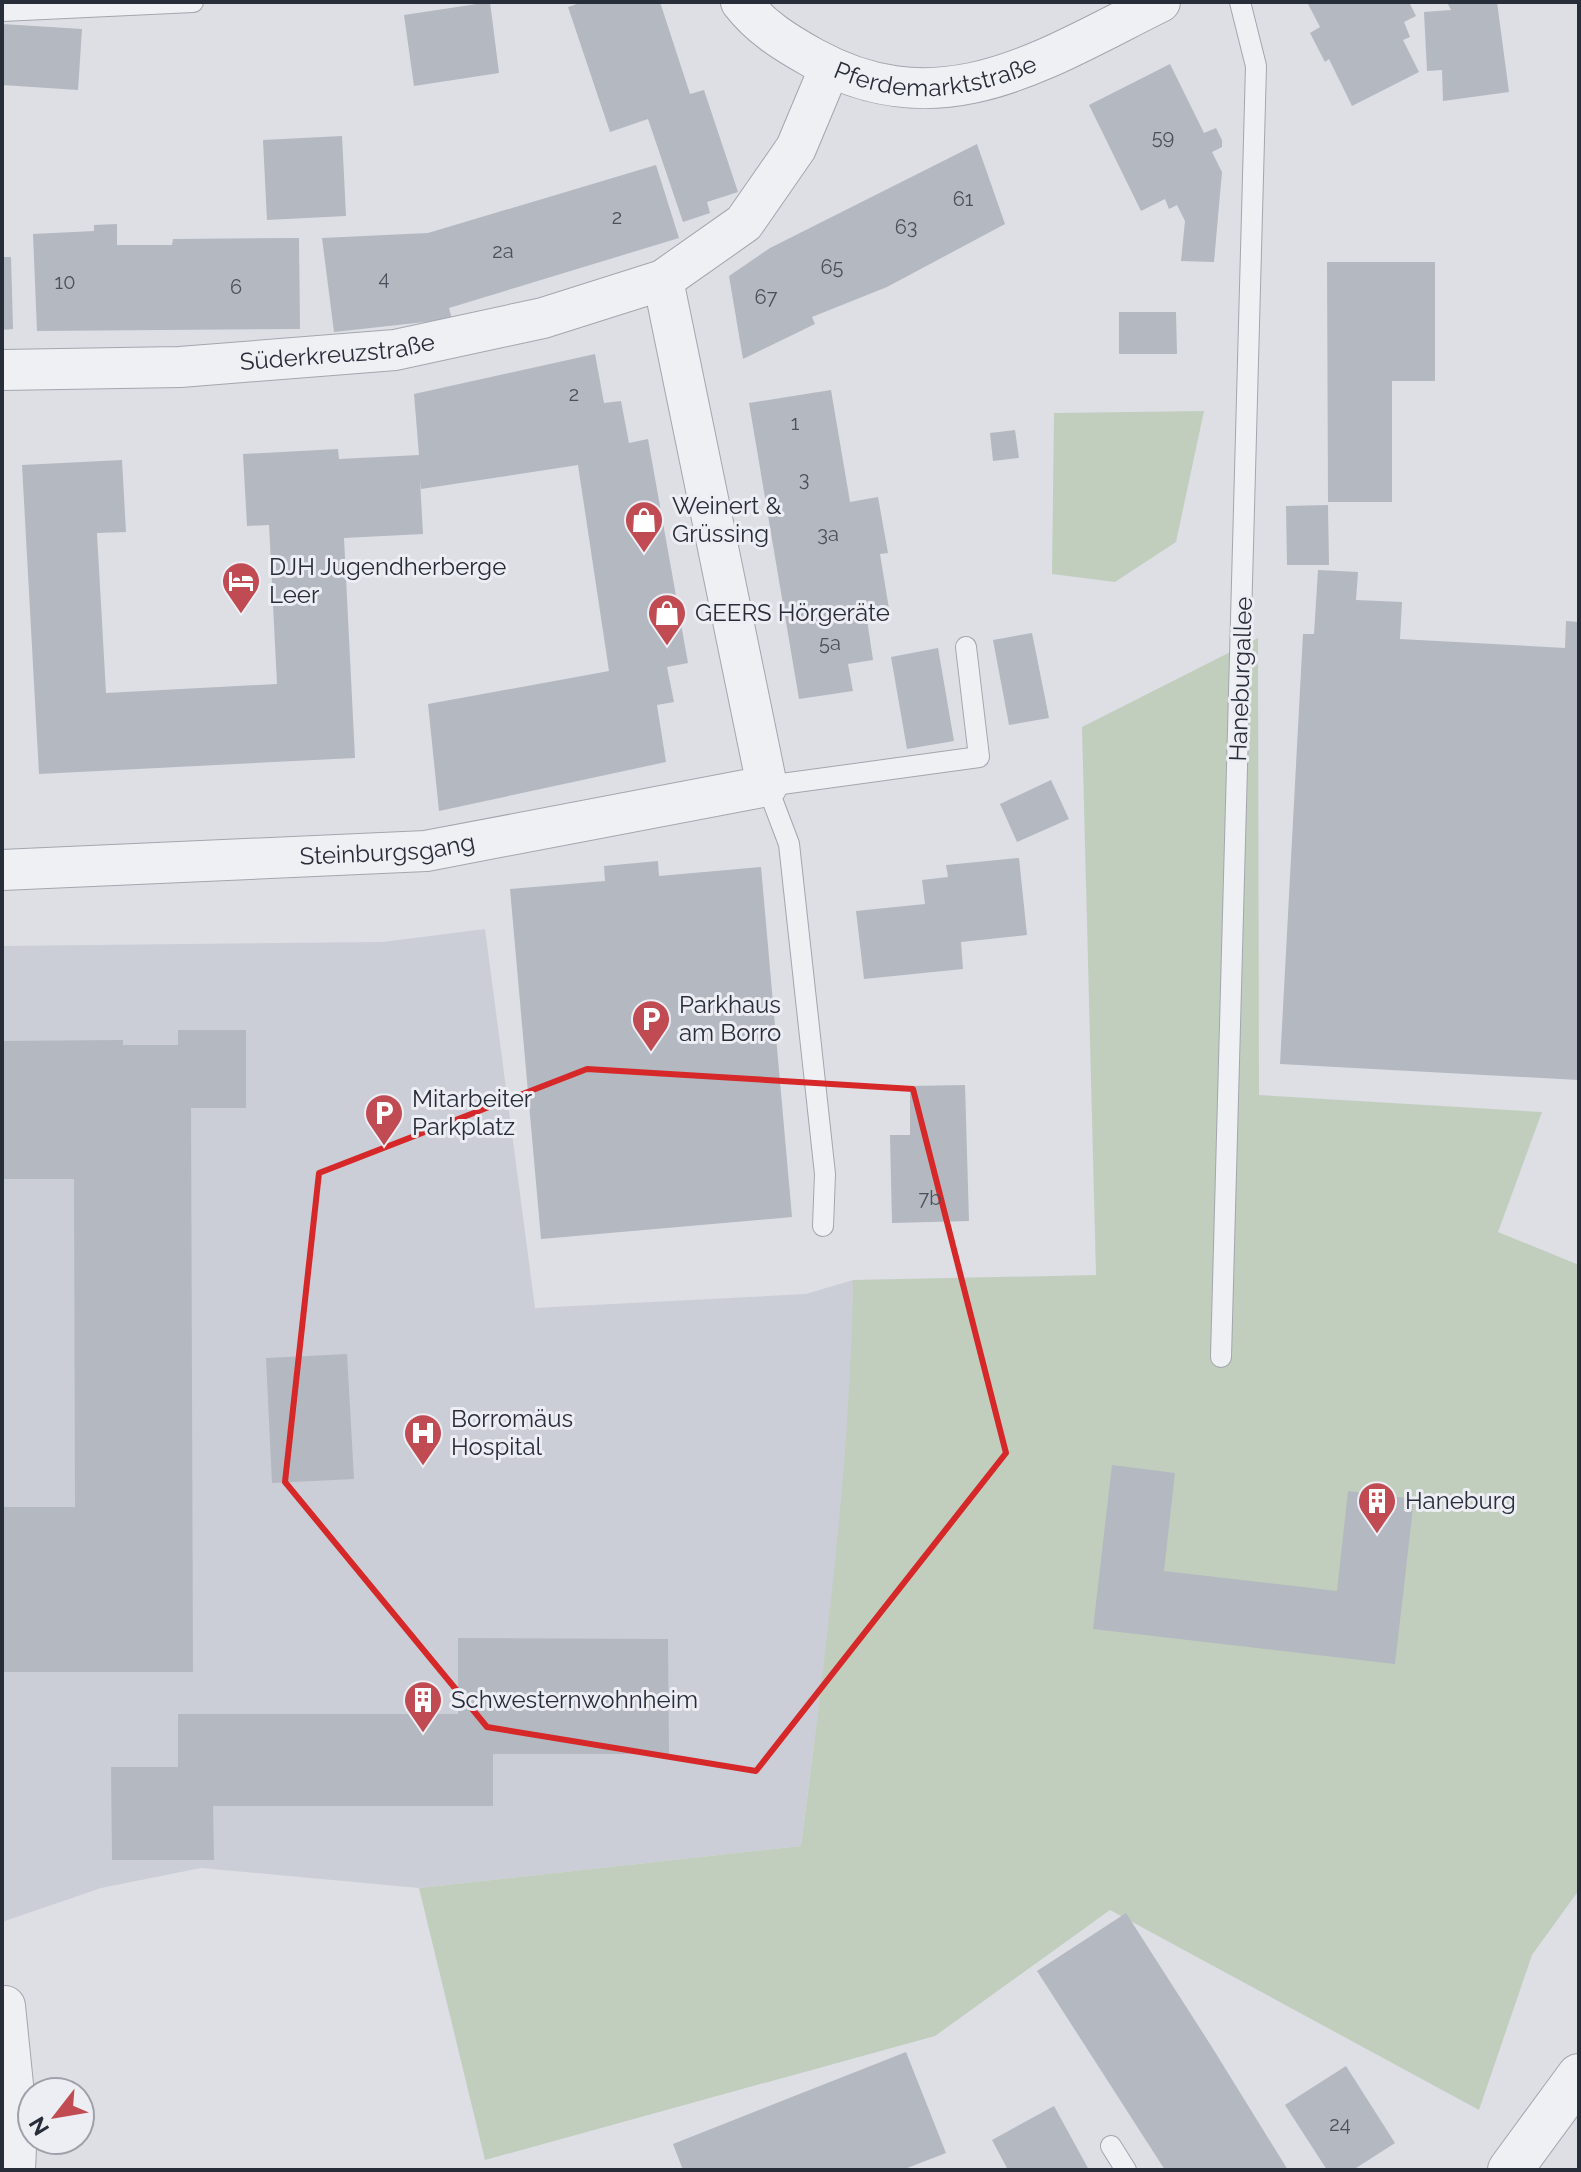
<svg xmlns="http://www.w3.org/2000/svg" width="1581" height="2172" font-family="Raleway,sans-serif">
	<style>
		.built { fill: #cbced6 }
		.green { fill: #c1cebe }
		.building { fill: #b4b8c1 }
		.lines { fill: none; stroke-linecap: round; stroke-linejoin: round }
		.service-casing { stroke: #a3a6ae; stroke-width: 22 }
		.minor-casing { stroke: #a3a6ae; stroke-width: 42 }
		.tertiary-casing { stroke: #a3a6ae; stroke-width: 46 }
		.service { stroke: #eff0f4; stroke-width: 20 }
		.minor { stroke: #eff0f4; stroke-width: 40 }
		.tertiary { stroke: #eff0f4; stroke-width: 44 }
		.marked { fill: none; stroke: #d62828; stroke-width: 6; stroke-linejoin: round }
		.labels { text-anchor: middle; stroke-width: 6; stroke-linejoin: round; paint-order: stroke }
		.number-label { font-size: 20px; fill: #4b505c }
		.street-label { font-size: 24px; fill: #282d3a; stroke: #eceef3 }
		.poi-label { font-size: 24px; fill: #282d3a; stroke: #eceef3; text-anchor: start }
	</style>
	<rect width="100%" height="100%" fill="#dddfe5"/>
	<!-- built -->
	<polygon class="built" points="485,929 535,1308 806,1294 853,1280 852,1363 836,1572 801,1846 419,1888 201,1868 101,1888 2,1922 2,946 383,942"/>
	<!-- green -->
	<g class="green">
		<polygon points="1204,411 1176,542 1115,582 1052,574 1054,413"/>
		<path d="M1258,638L1259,1095L1542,1112L1498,1232L1579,1265V1890L1532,1955L1479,2110L1110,1910L935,2036L485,2160L419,1888L801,1846C825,1658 850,1470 853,1280L1096,1275L1082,727Z"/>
	</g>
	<!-- building -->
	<g class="building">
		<polygon points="490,2 499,73 414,86 404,15"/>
		<polygon points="583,2 660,2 690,94 704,90 738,192 707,202 710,213 683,222 648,119 610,132 568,7"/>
		<polygon points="1307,2 1409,2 1416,16 1404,22 1410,37 1403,40 1419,72 1352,106 1329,59 1325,62 1310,33 1320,27"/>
		<polygon points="1447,2 1497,2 1509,92 1443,101 1442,70 1427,71 1424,12 1451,10"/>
		<polygon points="2,24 82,29 78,90 2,85"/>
		<polygon points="1170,64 1204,133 1216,128 1222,140 1222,147 1212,152 1222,172 1214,262 1181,261 1185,221 1177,205 1169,209 1165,199 1141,211 1089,105"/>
		<polygon points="342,136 346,216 267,220 263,140"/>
		<polygon points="977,144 1005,224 887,287 812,317 815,324 743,359 729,276 770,248"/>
		<polygon points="656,165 679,238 449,308 452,319 334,332 322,238 428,233"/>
		<polygon points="117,224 117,245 172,245 173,239 299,238 300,329 37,331 33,234 94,231 94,225"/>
		<polygon points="2,257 11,257 13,329 2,330"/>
		<polygon points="1327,262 1435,262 1435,381 1392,381 1392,502 1328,502"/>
		<polygon points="1119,312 1176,312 1177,354 1119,354"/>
		<polygon points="595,354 604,403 621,401 629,443 648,439 688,663 667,667 674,702 657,705 666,762 439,811 428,704 609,671 578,465 421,489 420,480 423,534 344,538 355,758 39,774 22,465 122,460 126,532 97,533 106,693 277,684 269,525 247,526 243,454 338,449 339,459 419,455 414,394"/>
		<polygon points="831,390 850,502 878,497 888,553 880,554 889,609 866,613 873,660 848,664 853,691 799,699 749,403"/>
		<polygon points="1015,430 1019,458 993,461 990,433"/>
		<polygon points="1328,505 1329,565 1287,565 1286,506"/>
		<polygon points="1318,570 1358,572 1356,600 1402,602 1400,639 1565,648 1566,621 1579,622 1579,1080 1280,1064 1303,634 1314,634"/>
		<polygon points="1032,633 1049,718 1009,725 993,640"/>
		<polygon points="938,648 954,741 907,749 891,657"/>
		<polygon points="1051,780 1069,819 1017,842 1000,804"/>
		<polygon points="1019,858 1027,935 961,942 963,969 864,979 856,911 925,904 922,880 948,877 946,865"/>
		<polygon points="658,861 659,876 761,867 792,1217 541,1239 510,889 605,881 604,866"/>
		<polygon points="178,1030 246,1030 246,1108 191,1108 193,1672 2,1672 2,1507 75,1507 74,1179 2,1179 2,1041 123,1040 123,1045 178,1045"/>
		<polygon points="965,1085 969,1221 892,1223 890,1135 910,1135 910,1086"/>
		<polygon points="347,1354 354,1479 272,1483 266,1358"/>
		<polygon points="1112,1465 1175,1473 1164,1571 1337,1591 1348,1491 1414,1499 1395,1664 1093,1629"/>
		<polygon points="458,1638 668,1639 669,1754 493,1754 493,1806 213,1806 214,1860 112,1860 111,1767 178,1767 178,1714 458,1714"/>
		<polygon points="1126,1913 1210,2044 1288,2170 1165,2170 1037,1971"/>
		<polygon points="906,2052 946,2153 902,2170 683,2170 673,2144"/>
		<polygon points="1346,2066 1395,2143 1353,2170 1327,2170 1285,2105"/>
		<polygon points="1054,2106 1089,2170 1008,2170 992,2140"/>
	</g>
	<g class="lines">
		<defs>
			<g id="service">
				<polyline points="2,11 193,2"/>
				<polyline points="823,1226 825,1174 789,844 767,786 979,757 966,647"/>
				<polyline points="1221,1357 1256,66 1240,2"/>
				<polyline points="1111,2146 1126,2170"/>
			</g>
			<g id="minor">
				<path id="s1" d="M741,2C760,27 786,43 813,58C942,129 1043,60 1160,2"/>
				<path id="s2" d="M2,370L180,367L395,350L543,318L663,280L744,223L796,148L830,67"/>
				<path id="s3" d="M2,870L426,851L767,786L663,280"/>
				<polyline points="5,2006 17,2124 15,2170"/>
			</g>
			<polyline id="tertiary" points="1510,2170 1579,2076"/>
		</defs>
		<!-- service casing -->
		<use href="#service" class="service-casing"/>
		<!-- minor casing -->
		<use href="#minor" class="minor-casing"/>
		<!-- tertiary casing -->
		<use href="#tertiary" class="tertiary-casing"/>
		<!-- service -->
		<use href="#service" class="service"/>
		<!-- minor -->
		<use href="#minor" class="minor"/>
		<!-- tertiary -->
		<use href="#tertiary" class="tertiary"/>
	</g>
	<!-- marked area -->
	<path class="marked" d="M587,1069L913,1089L1006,1453L756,1771L487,1727L285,1482L319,1173Z"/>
	<!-- icons -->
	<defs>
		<symbol id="shop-pin" viewBox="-11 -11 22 30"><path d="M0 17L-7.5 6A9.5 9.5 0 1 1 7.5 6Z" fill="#c14b52" stroke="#eceef3"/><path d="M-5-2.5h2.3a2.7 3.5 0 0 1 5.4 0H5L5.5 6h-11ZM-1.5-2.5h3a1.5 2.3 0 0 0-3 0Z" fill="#fff"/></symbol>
		<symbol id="hotel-pin" viewBox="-11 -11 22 30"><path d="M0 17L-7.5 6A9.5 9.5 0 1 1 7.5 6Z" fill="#c14b52" stroke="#eceef3"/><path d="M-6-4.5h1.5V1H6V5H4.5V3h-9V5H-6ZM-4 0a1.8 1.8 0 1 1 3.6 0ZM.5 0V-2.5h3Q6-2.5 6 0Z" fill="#fff"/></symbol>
		<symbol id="parking-pin" viewBox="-11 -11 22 30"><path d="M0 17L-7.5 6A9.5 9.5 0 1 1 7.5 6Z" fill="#c14b52" stroke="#eceef3"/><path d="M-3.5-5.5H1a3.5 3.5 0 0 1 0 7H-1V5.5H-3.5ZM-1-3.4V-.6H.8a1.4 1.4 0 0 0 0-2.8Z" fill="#fff"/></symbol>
		<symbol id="hospital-pin" viewBox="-11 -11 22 30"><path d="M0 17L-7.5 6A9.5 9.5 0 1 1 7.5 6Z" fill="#c14b52" stroke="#eceef3"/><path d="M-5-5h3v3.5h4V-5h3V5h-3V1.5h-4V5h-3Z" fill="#fff"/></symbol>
		<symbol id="building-pin" viewBox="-11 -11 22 30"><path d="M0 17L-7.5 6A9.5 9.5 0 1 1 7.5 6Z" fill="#c14b52" stroke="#eceef3"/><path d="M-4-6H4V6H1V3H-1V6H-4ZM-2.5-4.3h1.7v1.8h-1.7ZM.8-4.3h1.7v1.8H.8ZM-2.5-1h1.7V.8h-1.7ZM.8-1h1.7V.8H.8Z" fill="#fff"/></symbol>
	</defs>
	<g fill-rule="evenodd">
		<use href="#shop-pin" x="622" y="498" width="44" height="60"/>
		<use href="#hotel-pin" x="219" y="559" width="44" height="60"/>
		<use href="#shop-pin" x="645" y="591" width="44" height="60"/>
		<use href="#parking-pin" x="629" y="997" width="44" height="60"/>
		<use href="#parking-pin" x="362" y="1091" width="44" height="60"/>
		<use href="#hospital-pin" x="401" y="1411" width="44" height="60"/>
		<use href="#building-pin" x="1355" y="1479" width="44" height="60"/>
		<use href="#building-pin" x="401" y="1678" width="44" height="60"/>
	</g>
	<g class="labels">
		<!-- number labels -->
		<g class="number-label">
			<text x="1163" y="144">59</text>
			<text x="963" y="206">61</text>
			<text x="617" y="224">2</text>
			<text x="906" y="234">63</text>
			<text x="503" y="258">2a</text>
			<text x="832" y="274">65</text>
			<text x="384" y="285">4</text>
			<text x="65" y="289">10</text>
			<text x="236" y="294">6</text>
			<text x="766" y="304">67</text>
			<text x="574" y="401">2</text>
			<text x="795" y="430">1</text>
			<text x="804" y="486">3</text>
			<text x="828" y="541">3a</text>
			<text x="830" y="650">5a</text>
			<text x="930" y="1205">7b</text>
			<text x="1340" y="2131">24</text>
		</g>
		<!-- street labels -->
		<g class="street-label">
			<text dy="8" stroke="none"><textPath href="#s1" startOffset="220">Pferdemarktstraße</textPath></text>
			<text dy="8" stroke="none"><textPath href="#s2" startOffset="336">Süderkreuzstraße</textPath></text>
			<text transform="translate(1241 679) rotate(-88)" y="8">Haneburgallee</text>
			<text dy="8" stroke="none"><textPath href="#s3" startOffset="386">Steinburgsgang</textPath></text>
		</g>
		<!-- poi labels -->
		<g class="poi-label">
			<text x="672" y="514">Weinert &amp;<tspan x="672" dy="28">Grüssing</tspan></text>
			<text x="269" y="575">DJH Jugendherberge<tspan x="269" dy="28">Leer</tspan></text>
			<text x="695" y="621">GEERS Hörgeräte</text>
			<text x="679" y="1013">Parkhaus<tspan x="679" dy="28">am Borro</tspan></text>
			<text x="412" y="1107">Mitarbeiter<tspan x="412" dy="28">Parkplatz</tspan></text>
			<text x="451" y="1427">Borromäus<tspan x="451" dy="28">Hospital</tspan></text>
			<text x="1405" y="1509">Haneburg</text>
			<text x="451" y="1708">Schwesternwohnheim</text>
		</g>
	</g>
	<!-- border -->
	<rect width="1581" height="2172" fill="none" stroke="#282d3a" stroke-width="8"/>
	<!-- north arrow -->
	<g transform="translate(56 2116) rotate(239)"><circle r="38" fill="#eceef3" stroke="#9ea1a9" stroke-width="2"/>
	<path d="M0-6L14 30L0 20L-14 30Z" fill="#c14b52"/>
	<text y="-12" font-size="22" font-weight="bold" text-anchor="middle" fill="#282d3a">N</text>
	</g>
</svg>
